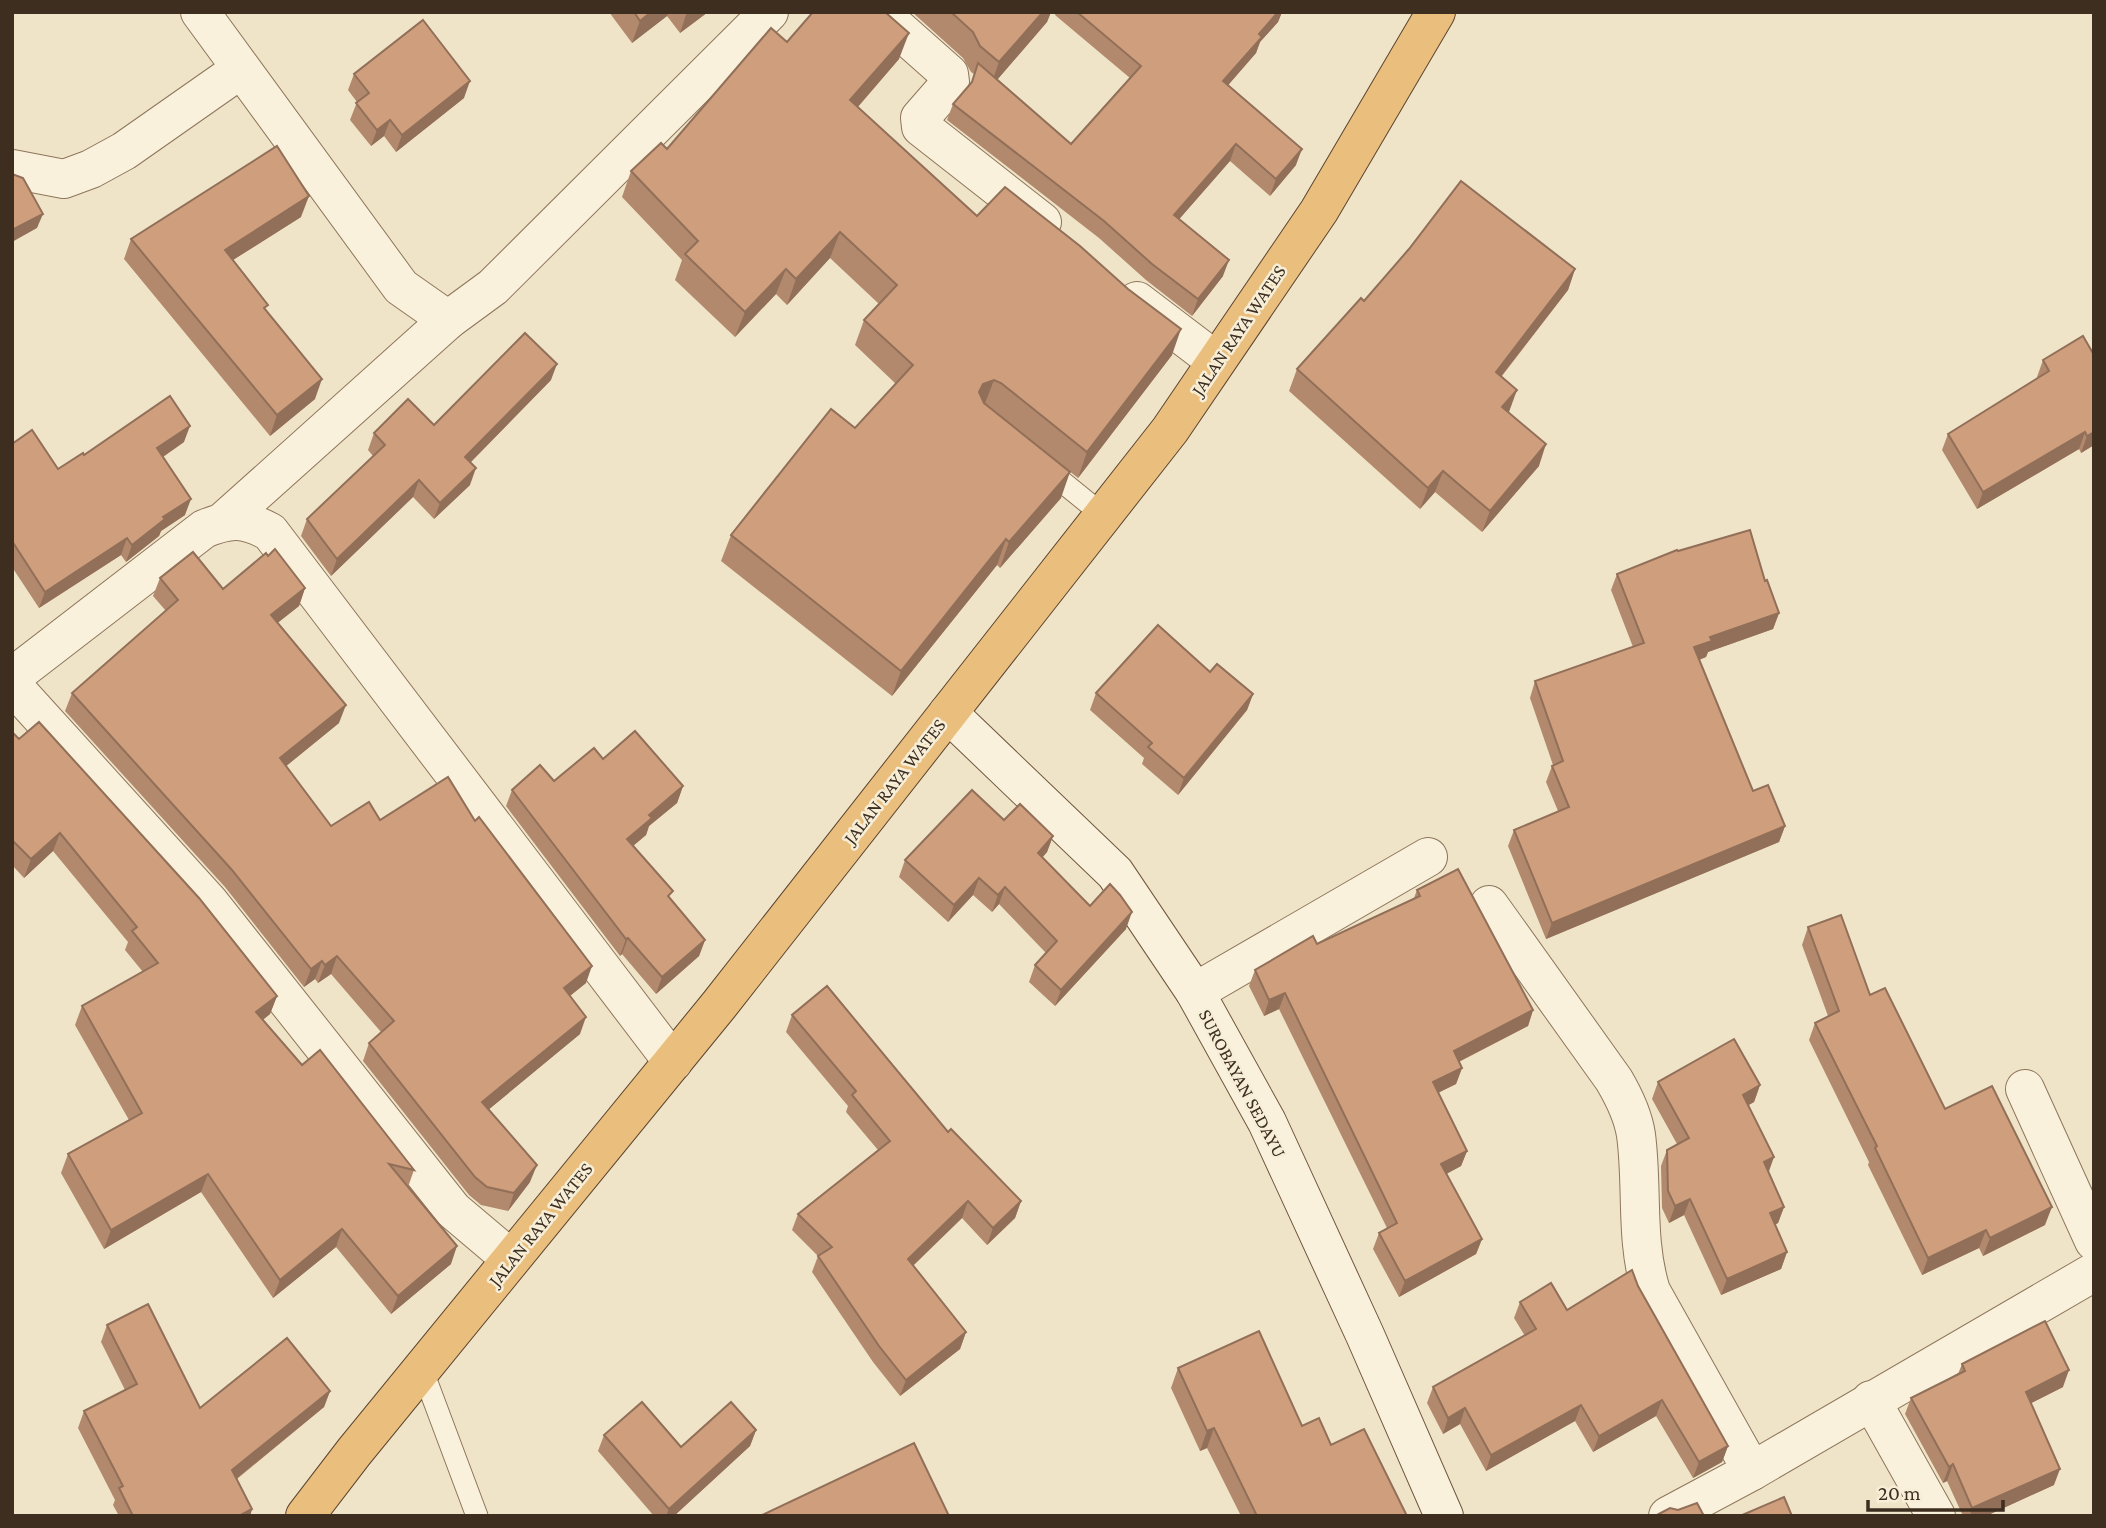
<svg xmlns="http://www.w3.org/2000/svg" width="2106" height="1528" font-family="'Crimson Pro',serif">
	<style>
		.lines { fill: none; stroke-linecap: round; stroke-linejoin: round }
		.service-casing { stroke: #8d765c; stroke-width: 23 }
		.minor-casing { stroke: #8d765c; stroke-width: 40 }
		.secondary-casing { stroke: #6f573f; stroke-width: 40 }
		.trunk-casing { stroke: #5b4430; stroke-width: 40 }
		.service { stroke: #faf1dc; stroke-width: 21 }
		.minor { stroke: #faf1dc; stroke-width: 38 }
		.secondary { stroke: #faf1dc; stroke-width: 38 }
		.trunk { stroke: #eabe7c; stroke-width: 38 }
		.wall { fill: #b2896c }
		.shaded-wall { fill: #916f58 }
		.building { fill: #cf9f7d; stroke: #916f58; stroke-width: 2 }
		.labels { text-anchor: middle; stroke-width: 5; stroke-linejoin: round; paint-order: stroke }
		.street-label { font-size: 19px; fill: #3d2e20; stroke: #f7eed8 }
	</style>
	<rect width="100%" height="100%" fill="#f0e4c8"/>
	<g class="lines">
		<defs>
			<g id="service">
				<polyline points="1045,468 1103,515"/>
				<polyline points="422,1369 477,1516"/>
			</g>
			<g id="minor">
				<polyline points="200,12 401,287 448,320 493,287 769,12"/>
				<polyline points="879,12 949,74 950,82 947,87 920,118 921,127 1042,222"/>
				<polyline points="12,169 64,179 91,169 124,151 241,69"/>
				<polyline points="1137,301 1216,361"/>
				<polyline points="225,520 448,320"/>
				<path d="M12,677L204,529C231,518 244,518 270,532L673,1062"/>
				<polyline points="12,685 209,902 453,1210 511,1259"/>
				<path d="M1489,905L1614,1080C1624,1097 1633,1115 1636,1135C1643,1187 1635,1240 1651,1291L1752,1471L1668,1516"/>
				<polyline points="1195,992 1428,857"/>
				<polyline points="2025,1089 2094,1241"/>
				<polyline points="1871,1400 1936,1516"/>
				<polyline points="1752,1471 2094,1272"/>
			</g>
			<polyline id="secondary" points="948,713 1115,873 1195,992 1267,1122 1365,1335 1444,1516"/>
			<polyline id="trunk" points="305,1516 354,1452 719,1005 1170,430 1319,211 1436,12"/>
		</defs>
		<!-- service casing -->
		<use href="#service" class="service-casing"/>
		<!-- minor casing -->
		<use href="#minor" class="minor-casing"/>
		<!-- secondary casing -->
		<use href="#secondary" class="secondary-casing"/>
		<!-- trunk casing -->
		<use href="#trunk" class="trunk-casing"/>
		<!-- service -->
		<use href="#service" class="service"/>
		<!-- minor -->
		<use href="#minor" class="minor"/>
		<!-- secondary -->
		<use href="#secondary" class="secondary"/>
		<!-- trunk -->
		<use href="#trunk" class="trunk"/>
	</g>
	<!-- wall -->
	<g class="wall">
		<polygon points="609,12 708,12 680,33 667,16 632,43"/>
		<polygon points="912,12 1051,12 1047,22 997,80 1071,144 1130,78 1055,15 1056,12 1282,12 1278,22 1260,42 1256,53 1228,85 1296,165 1270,196 1230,161 1179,219 1223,276 1192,316 1146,280 1099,238 947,120 953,104 971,83 974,74 971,72 963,58"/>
		<polygon points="787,42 899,59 858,107 977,216 1172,355 1078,478 991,409 1061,498 1000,568 997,565 892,696 721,561 731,535 855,428 896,384 855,345 864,320 879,304 830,258 787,305 776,294 735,337 675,280 682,260 622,197 631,171 667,149"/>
		<polygon points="354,74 464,98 396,152 384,136 371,146 350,120 357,102 348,90"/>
		<polygon points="301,217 233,260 266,311 315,399 270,436 124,259 131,239"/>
		<polygon points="1575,269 1568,290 1502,376 1508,412 1539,466 1482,532 1435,492 1420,509 1289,391 1297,369 1364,301"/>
		<polygon points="2043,360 2094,445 2081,453 2079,449 1977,509 1942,450 1948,434 2038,378 2037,377"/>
		<polygon points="551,380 470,463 470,485 434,519 413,497 331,576 301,536 307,519 373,456 368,450 374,433 434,425"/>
		<polygon points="184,442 163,457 185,515 161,531 159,536 126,562 121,555 39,608 12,567 12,444 58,469"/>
		<polygon points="1678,551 1765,581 1779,613 1773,629 1708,652 1706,657 1699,660 1753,791 1785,826 1779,842 1546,939 1508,846 1514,830 1558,811 1546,782 1552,766 1553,765 1530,698 1535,681 1633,647 1611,590 1617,574"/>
		<polygon points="160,578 223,589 305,588 299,606 277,623 339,723 286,766 331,826 380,820 475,821 586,983 570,996 580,1034 489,1109 530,1182 508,1211 481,1205 469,1195 363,1061 369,1043 381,1032 331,974 318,983 315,979 304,987 225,887 65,711 72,693 166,611 153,596"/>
		<polygon points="1096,693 1253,694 1247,710 1178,795 1142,764 1144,758 1090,710"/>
		<polygon points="12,732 277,996 270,1014 263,1020 302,1065 414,1170 408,1187 451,1264 391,1314 336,1247 273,1298 201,1192 104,1249 61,1173 68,1154 129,1120 75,1025 82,1006 143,972 125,950 128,942 53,851 24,878 12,865"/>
		<polygon points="554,781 683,786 677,803 649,826 646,835 633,846 671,899 705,940 699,956 656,994 622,954 620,956 506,806 512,790"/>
		<polygon points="1004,820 1053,836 1047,852 1042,858 1090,906 1126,929 1055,1006 1029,982 1035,965 1046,953 999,904 992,912 973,895 948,922 899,877 905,860"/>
		<polygon points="1417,890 1533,1010 1528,1026 1459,1062 1462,1068 1456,1084 1438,1093 1467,1151 1461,1166 1446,1174 1482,1239 1476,1254 1399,1297 1373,1249 1379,1233 1387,1228 1279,1009 1264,1016 1249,986 1255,970 1317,944 1414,898"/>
		<polygon points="1808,927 1870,995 1945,1109 2045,1225 1983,1256 1979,1248 1922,1275 1868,1165 1869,1162 1809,1040 1815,1023 1828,1016 1802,945"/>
		<polygon points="792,1015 948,1132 1021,1201 1015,1218 987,1245 962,1218 913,1266 966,1332 960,1349 900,1396 873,1362 812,1272 818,1256 792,1230 798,1214 878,1150 846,1112 848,1106 786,1032"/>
		<polygon points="1658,1082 1760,1085 1754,1102 1749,1105 1769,1173 1784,1207 1778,1223 1775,1225 1787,1252 1781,1269 1721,1295 1684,1215 1669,1223 1662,1208 1661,1166 1667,1150 1677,1144 1652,1099"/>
		<polygon points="1638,1286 1728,1446 1722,1462 1693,1478 1656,1416 1593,1452 1575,1421 1486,1471 1460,1424 1443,1434 1427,1403 1433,1387 1525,1336 1514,1318 1520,1302 1567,1310"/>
		<polygon points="107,1325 200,1408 330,1391 324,1407 237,1479 252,1509 250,1516 119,1516 113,1505 115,1500 78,1428 84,1411 125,1390 101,1342"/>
		<polygon points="1962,1364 2063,1387 2031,1403 2054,1485 1986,1516 1963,1516 1947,1481 1943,1483 1905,1414 1911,1398 1958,1374"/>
		<polygon points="1178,1368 1302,1426 1331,1445 1407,1516 1241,1516 1207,1448 1200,1451 1171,1388"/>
		<polygon points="756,1430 750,1446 674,1516 654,1516 598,1451 604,1435 681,1447"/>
	</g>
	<!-- shaded-wall -->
	<g class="shaded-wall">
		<polygon points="651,12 669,12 667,16 632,43 640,21"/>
		<polygon points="687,12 708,12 680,33"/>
		<polygon points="1043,12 1051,12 1047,22 990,88 999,62"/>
		<polygon points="1278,12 1282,12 1278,22 1260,42 1256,53 1217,98 1223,81 1259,34"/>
		<polygon points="909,33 899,59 841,126 850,100"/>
		<polygon points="470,81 464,98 396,152 402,135"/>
		<polygon points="390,120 384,136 371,146 377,130"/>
		<polygon points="1236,144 1230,161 1168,232 1174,215"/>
		<polygon points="1302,149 1296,165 1270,196 1276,179"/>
		<polygon points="309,196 301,217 217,270 225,250"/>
		<polygon points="43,214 37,228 12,242 12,230"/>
		<polygon points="840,232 830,258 787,305 796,279"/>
		<polygon points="1229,260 1223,276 1192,316 1198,299"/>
		<polygon points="786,269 776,294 735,337 745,312"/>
		<polygon points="1575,269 1568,290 1488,393 1496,372"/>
		<polygon points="1181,329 1172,355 1078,478 1087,452"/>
		<polygon points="557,364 551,380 459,474 465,457"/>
		<polygon points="322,379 315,399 270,436 277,415"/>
		<polygon points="994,380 984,406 973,410 983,384"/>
		<polygon points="1517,390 1509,412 1494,429 1502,407"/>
		<polygon points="190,426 184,442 151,465 157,448"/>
		<polygon points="2085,432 2079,449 1977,509 1983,492"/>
		<polygon points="2094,432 2094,445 2081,453 2087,436"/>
		<polygon points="1546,444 1539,466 1482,532 1490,511"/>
		<polygon points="476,468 470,485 434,519 440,503"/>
		<polygon points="1443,471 1435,492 1420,509 1428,488"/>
		<polygon points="1070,472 1061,498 1000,568 1009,542"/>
		<polygon points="419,480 413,497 331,576 337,559"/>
		<polygon points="191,499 185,515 161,531 159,536 126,562 132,545 163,517"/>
		<polygon points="127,538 121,555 39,608 45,592"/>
		<polygon points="1006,539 997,565 892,696 901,671"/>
		<polygon points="305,588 299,606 265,633 271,615"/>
		<polygon points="1779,613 1773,629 1708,652 1706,657 1688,664 1694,647 1710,637"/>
		<polygon points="1253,694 1247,710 1178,795 1184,778"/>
		<polygon points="346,705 339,723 274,776 280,758"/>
		<polygon points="683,786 677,803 649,826 646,835 621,856 627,839 649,815"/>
		<polygon points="1785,826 1779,842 1546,939 1552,923"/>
		<polygon points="60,833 53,851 24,878 31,859"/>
		<polygon points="1053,836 1047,852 1032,869 1038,853"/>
		<polygon points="979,878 973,895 948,922 954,905"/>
		<polygon points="1005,887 999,904 992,912 998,895"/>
		<polygon points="1132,912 1126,929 1055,1006 1061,990"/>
		<polygon points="628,938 622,954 620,956 626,939"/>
		<polygon points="705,940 699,956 656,994 662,977"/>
		<polygon points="337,956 331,974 318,983 325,965"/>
		<polygon points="322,961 315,979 304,987 311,969"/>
		<polygon points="592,966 586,983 557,1006 564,988"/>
		<polygon points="1285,993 1279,1009 1264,1016 1269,1000"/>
		<polygon points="277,996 270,1014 249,1030 256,1012"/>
		<polygon points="1533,1010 1528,1026 1448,1067 1454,1051"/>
		<polygon points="586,1017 580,1034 476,1120 482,1102"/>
		<polygon points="1462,1068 1456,1084 1427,1098 1433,1082"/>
		<polygon points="1760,1085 1754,1102 1737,1111 1743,1095"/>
		<polygon points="1467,1151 1461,1166 1435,1180 1441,1164"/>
		<polygon points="1774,1157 1768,1174 1764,1162"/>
		<polygon points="537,1165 530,1182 508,1211 514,1193"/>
		<polygon points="208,1174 201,1192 104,1249 111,1230"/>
		<polygon points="1690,1199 1684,1215 1669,1223 1675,1206"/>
		<polygon points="968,1201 962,1218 902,1276 908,1259"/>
		<polygon points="1021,1201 1015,1218 987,1245 993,1228"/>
		<polygon points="1784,1207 1778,1223 1764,1230 1770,1213"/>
		<polygon points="2052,1207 2045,1225 1983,1256 1990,1238"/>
		<polygon points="342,1229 336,1247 273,1298 280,1280"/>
		<polygon points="1986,1230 1979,1248 1922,1275 1928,1258"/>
		<polygon points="1482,1239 1476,1254 1399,1297 1405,1281"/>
		<polygon points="457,1246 451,1264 391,1314 398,1296"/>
		<polygon points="1787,1252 1781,1269 1721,1295 1727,1279"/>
		<polygon points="966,1332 960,1349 900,1396 906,1380"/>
		<polygon points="2069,1370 2063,1387 2020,1409 2026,1392"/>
		<polygon points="330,1391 324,1407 226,1487 232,1470"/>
		<polygon points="1662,1400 1656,1416 1593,1452 1599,1436"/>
		<polygon points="1581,1405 1575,1421 1486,1471 1491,1455"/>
		<polygon points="1465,1408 1460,1424 1443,1434 1448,1418"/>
		<polygon points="1214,1428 1207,1448 1200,1451 1207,1431"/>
		<polygon points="756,1430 750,1446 674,1516 666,1516 669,1509"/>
		<polygon points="1728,1446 1722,1462 1693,1478 1699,1462"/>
		<polygon points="1953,1464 1947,1481 1943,1483 1949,1467"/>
		<polygon points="2060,1469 2054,1485 1986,1516 1970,1516 1972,1508"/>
		<polygon points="252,1509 250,1516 239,1516"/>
	</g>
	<!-- building -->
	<g class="building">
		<polygon points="634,12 651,12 640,21"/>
		<polygon points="813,12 885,12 909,33 850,100 977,216 1005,187 1080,246 1128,289 1181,329 1087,452 1001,383 994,380 983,384 979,392 984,403 1070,472 1009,542 1006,539 901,671 731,535 831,409 855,428 913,365 864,320 897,285 840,232 796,279 786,269 745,312 685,254 698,241 631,171 661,143 667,149 771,28 787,42"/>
		<polygon points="951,12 1043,12 999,62 980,46 973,32"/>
		<polygon points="1077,12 1278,12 1259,34 1262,37 1223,81 1302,149 1276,179 1236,144 1174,215 1229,260 1198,299 1152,264 1104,221 953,104 972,82 978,63 1071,144 1141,66"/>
		<polygon points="423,20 470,81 402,135 390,120 377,130 356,103 369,93 354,74"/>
		<polygon points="277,146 309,196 225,250 268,305 264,308 322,379 277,415 131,239"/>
		<polygon points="12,174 23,178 43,214 12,230"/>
		<polygon points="1461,181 1575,269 1496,372 1517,390 1502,407 1546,444 1490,511 1443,471 1428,488 1297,369 1361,298 1364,301 1409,249"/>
		<polygon points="525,333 557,364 465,457 476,468 440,503 419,480 337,559 307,519 385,445 374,433 408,399 434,425"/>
		<polygon points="2083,336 2094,355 2094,432 2087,436 2085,432 1983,492 1948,434 2049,371 2043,360"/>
		<polygon points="170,396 190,426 157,448 191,499 163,517 165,519 132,545 127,538 45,592 12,541 12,444 32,430 58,469 83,453 84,455"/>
		<polygon points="1750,530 1765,581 1767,580 1779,613 1710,637 1712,641 1694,647 1753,791 1768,785 1785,826 1552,923 1514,830 1569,807 1552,766 1563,761 1535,681 1644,643 1617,574 1677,550 1678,551"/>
		<polygon points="275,549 305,588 271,615 346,705 280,758 331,826 369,802 380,820 448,777 475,821 479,817 592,966 564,988 586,1017 482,1102 537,1165 514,1193 487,1187 475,1177 369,1043 394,1021 337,956 325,965 322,961 311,969 232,870 72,693 178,600 160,578 193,552 223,589 266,553 268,556"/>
		<polygon points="1158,625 1210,672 1217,664 1253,694 1184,778 1148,747 1152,743 1096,693"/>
		<polygon points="39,722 199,898 277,996 256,1012 302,1065 320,1050 414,1170 389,1164 457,1246 398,1296 342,1229 280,1280 208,1174 111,1230 68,1154 142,1113 82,1006 158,963 132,931 137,927 60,833 31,859 12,840 12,732 19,739"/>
		<polygon points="635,731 683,786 649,815 652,818 627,839 673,891 668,896 705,940 662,977 628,938 626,939 512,790 540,765 554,781 594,748 603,759"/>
		<polygon points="972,790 1004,820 1020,804 1053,836 1038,853 1090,906 1110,884 1120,895 1132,912 1061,990 1035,965 1057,941 1005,887 998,895 979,878 954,905 905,860"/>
		<polygon points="1458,869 1533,1010 1454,1051 1462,1068 1433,1082 1467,1151 1441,1164 1482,1239 1405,1281 1379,1233 1397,1223 1285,993 1269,1000 1255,970 1313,936 1317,944 1420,896 1417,890"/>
		<polygon points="1841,915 1870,995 1885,988 1945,1109 1992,1086 2052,1207 1990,1238 1986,1230 1928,1258 1875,1148 1877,1146 1815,1023 1839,1011 1808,927"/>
		<polygon points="827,986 948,1132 951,1129 1021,1201 993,1228 968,1201 908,1259 966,1332 906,1380 879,1346 818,1256 832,1247 798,1214 890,1141 852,1095 856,1091 792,1015"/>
		<polygon points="1734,1039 1760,1085 1743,1095 1774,1157 1764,1162 1784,1207 1770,1213 1787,1252 1727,1279 1690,1199 1675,1206 1668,1191 1667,1150 1689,1138 1658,1082"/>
		<polygon points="1632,1270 1638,1286 1728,1446 1699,1462 1662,1400 1599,1436 1581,1405 1491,1455 1465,1408 1448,1418 1433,1387 1536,1329 1520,1302 1551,1283 1567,1310"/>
		<polygon points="148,1304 200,1408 287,1338 330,1391 232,1470 252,1509 239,1516 133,1516 119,1488 123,1486 84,1411 137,1384 107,1325"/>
		<polygon points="2045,1321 2069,1370 2026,1392 2060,1469 1972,1508 1953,1464 1949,1467 1911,1398 1965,1371 1962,1364"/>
		<polygon points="1259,1331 1302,1426 1319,1418 1331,1445 1364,1429 1407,1516 1257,1516 1214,1428 1207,1431 1178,1368"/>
		<polygon points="642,1402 681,1447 731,1402 756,1430 669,1509 604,1435"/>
		<polygon points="914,1443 949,1516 760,1516"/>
		<polygon points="1784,1497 1792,1516 1740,1516"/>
		<polygon points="1697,1503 1704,1516 1655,1516 1670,1508 1678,1510"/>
	</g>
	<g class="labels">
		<!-- street labels -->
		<g class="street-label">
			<text transform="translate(1238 330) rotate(-56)" y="7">JALAN RAYA WATES</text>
			<text transform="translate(894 781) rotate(-52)" y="7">JALAN RAYA WATES</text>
			<text transform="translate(1243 1083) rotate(62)" y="7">SUROBAYAN SEDAYU</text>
			<text transform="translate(540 1224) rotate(-51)" y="7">JALAN RAYA WATES</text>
		</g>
	</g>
	<!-- border -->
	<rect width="2106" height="1528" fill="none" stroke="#3d2e20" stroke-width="28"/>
	<!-- scale -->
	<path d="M1868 1500v10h135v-10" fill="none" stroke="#3d2e20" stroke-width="3.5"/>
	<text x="1878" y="1500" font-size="21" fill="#3d2e20" stroke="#f7eed8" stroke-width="5" paint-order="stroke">20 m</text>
</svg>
